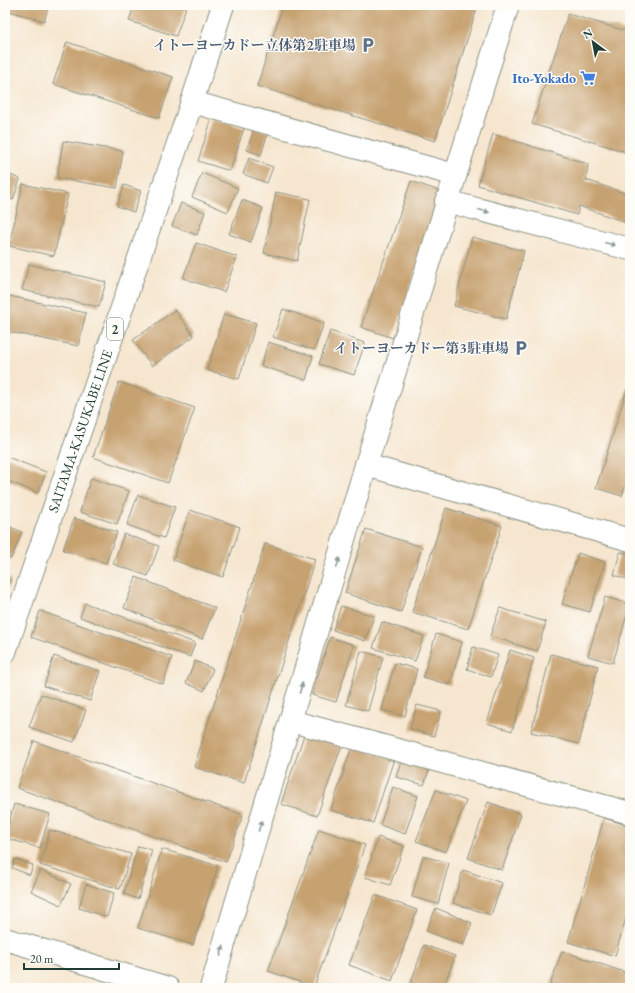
<svg xmlns="http://www.w3.org/2000/svg" width="635" height="993" font-family="'EB Garamond','Noto Serif JP',serif">
	<style>
		.building { fill: #c7a271 }
		.lines { fill: none; stroke-linecap: round; stroke-linejoin: round }
		.minor-casing { stroke: #8a9282; stroke-width: 24 }
		.major-casing { stroke: #8a9282; stroke-width: 24 }
		.minor { stroke: #fff; stroke-width: 22 }
		.major { stroke: #fff; stroke-width: 22 }
		.oneway { fill: #8f9e9a }
		.labels { text-anchor: middle; stroke-width: 3; stroke-linejoin: round; paint-order: stroke }
		.shield { fill: #fdfcf7; stroke: #62766e; stroke-width: 1 }
		.shield-label { font-size: 13px; font-weight: bold; fill: #1f3d34 }
		.service-label { font-size: 14px; font-weight: bold; fill: #4e5e75; stroke: #fdfcf7; text-anchor: end }
		.shop-label { font-size: 14px; font-weight: bold; fill: #366cbe; stroke: #fdfcf7; text-anchor: end }
		.street-label { font-size: 14px; fill: #1f3d34; stroke: #fdfcf7 }
	</style>
	<rect width="100%" height="100%" fill="#fdfcf7"/>
	<filter id="ink" filterUnits="userSpaceOnUse"><feTurbulence type="fractalNoise" baseFrequency=".025" numOctaves="2"/><feDisplacementMap in="SourceGraphic" scale="8" xChannelSelector="R" yChannelSelector="G"/><feConvolveMatrix kernelMatrix="1 2 1 2 8 2 1 2 1" color-interpolation-filters="sRGB"/></filter>
	<filter id="wash" filterUnits="userSpaceOnUse"><feTurbulence type="fractalNoise" baseFrequency=".012" numOctaves="4" result="noise"/><feDisplacementMap in="SourceGraphic" scale="16" xChannelSelector="R" yChannelSelector="G"/><feGaussianBlur stdDeviation="0.9" result="paint"/><feColorMatrix in="noise" values="0 0 0 0 0 0 0 0 0 0 0 0 0 0 0 0 0 1.4 0 .05"/><feComposite in="paint" operator="in"/></filter>
	<g filter="url(#wash)">
		<rect width="100%" height="100%" fill="#f6e6cf"/>
		<g id="blocks">
			<!-- building -->
			<g class="building">
				<polygon points="5,5 49,5 44,21 5,10"/>
				<polygon points="134,5 178,5 186,7 176,36 129,21"/>
				<polygon points="283,5 478,5 435,141 257,86"/>
				<polygon points="568,14 630,32 630,153 532,124"/>
				<polygon points="67,42 173,77 159,118 53,84"/>
				<polygon points="212,118 244,128 230,171 198,161"/>
				<polygon points="254,128 268,132 261,155 247,150"/>
				<polygon points="493,134 588,164 586,180 630,195 630,231 625,230 628,223 579,206 577,215 478,185"/>
				<polygon points="63,141 123,151 117,188 57,178"/>
				<polygon points="249,158 273,167 267,183 243,174"/>
				<polygon points="5,173 20,179 13,200 5,197"/>
				<polygon points="202,173 238,188 228,212 192,197"/>
				<polygon points="411,181 442,192 393,338 361,327"/>
				<polygon points="23,184 68,194 54,256 9,246"/>
				<polygon points="124,185 141,191 134,212 117,206"/>
				<polygon points="276,192 310,199 297,261 264,253"/>
				<polygon points="242,200 263,208 251,242 229,234"/>
				<polygon points="181,203 205,212 197,235 172,226"/>
				<polygon points="472,237 524,251 506,319 454,306"/>
				<polygon points="196,243 237,257 224,292 183,278"/>
				<polygon points="29,264 106,282 99,307 22,290"/>
				<polygon points="5,295 86,313 78,346 5,331"/>
				<polygon points="283,309 324,323 314,350 273,337"/>
				<polygon points="175,310 194,336 152,366 133,340"/>
				<polygon points="224,314 256,323 239,379 207,370"/>
				<polygon points="330,331 365,343 354,375 319,364"/>
				<polygon points="268,342 313,356 306,380 261,366"/>
				<polygon points="119,382 195,408 168,483 93,457"/>
				<polygon points="628,386 630,387 630,472 622,496 596,488"/>
				<polygon points="5,456 46,472 38,493 5,480"/>
				<polygon points="91,478 129,491 117,524 80,512"/>
				<polygon points="138,495 175,507 164,538 127,525"/>
				<polygon points="446,508 502,526 468,629 412,612"/>
				<polygon points="190,510 240,527 223,577 173,560"/>
				<polygon points="74,518 117,532 106,563 63,550"/>
				<polygon points="5,525 22,532 11,559 5,557"/>
				<polygon points="366,529 422,547 401,612 345,593"/>
				<polygon points="124,534 159,546 148,576 113,564"/>
				<polygon points="265,544 315,559 244,783 194,767"/>
				<polygon points="620,552 630,554 630,580 614,575"/>
				<polygon points="578,553 605,562 590,612 562,604"/>
				<polygon points="5,577 11,580 5,595"/>
				<polygon points="136,577 215,608 202,639 124,608"/>
				<polygon points="605,597 630,604 613,663 588,656"/>
				<polygon points="85,603 195,643 190,657 80,617"/>
				<polygon points="341,606 374,616 365,641 333,630"/>
				<polygon points="500,608 546,622 537,651 490,636"/>
				<polygon points="40,611 172,657 163,684 31,637"/>
				<polygon points="382,622 424,636 415,661 373,648"/>
				<polygon points="436,634 462,642 450,685 423,677"/>
				<polygon points="330,637 354,645 336,702 312,695"/>
				<polygon points="473,647 498,655 491,677 467,669"/>
				<polygon points="510,650 534,658 512,731 487,723"/>
				<polygon points="361,651 383,657 368,711 346,705"/>
				<polygon points="551,654 598,666 579,744 531,732"/>
				<polygon points="54,656 100,671 90,701 44,686"/>
				<polygon points="195,661 213,669 204,691 186,683"/>
				<polygon points="395,663 417,669 405,716 382,710"/>
				<polygon points="41,694 86,710 74,742 29,727"/>
				<polygon points="417,705 441,711 434,736 410,729"/>
				<polygon points="305,732 342,745 317,816 281,804"/>
				<polygon points="34,741 243,815 226,862 17,788"/>
				<polygon points="352,746 394,759 373,823 331,810"/>
				<polygon points="402,758 430,767 424,785 396,777"/>
				<polygon points="393,787 418,796 405,834 380,825"/>
				<polygon points="436,790 466,801 446,852 416,841"/>
				<polygon points="488,802 521,814 502,870 468,858"/>
				<polygon points="14,804 50,814 40,848 5,838"/>
				<polygon points="5,809 9,811 5,822"/>
				<polygon points="604,818 630,826 630,904 615,956 568,942"/>
				<polygon points="319,829 365,845 314,987 268,971"/>
				<polygon points="50,830 131,854 120,889 40,865"/>
				<polygon points="378,837 404,846 390,885 365,877"/>
				<polygon points="138,846 152,850 138,899 124,894"/>
				<polygon points="162,849 218,866 193,945 138,928"/>
				<polygon points="423,856 449,863 438,904 412,897"/>
				<polygon points="15,859 33,865 30,875 12,868"/>
				<polygon points="41,870 71,884 61,905 31,891"/>
				<polygon points="463,870 502,883 491,915 453,903"/>
				<polygon points="86,884 114,893 107,917 79,908"/>
				<polygon points="375,895 417,910 392,981 349,965"/>
				<polygon points="436,908 472,923 463,945 426,931"/>
				<polygon points="424,945 455,956 443,988 409,988"/>
				<polygon points="562,951 630,974 630,988 549,988"/>
			</g>
		</g>
	</g>
	<g filter="url(#ink)">
		<use href="#blocks" fill-opacity="0" stroke="#8a9282" stroke-width="1"/>
		<g class="lines">
			<defs>
				<g id="minor">
					<polyline points="192,102 455,175"/>
					<polyline points="446,201 630,249"/>
					<polyline points="366,465 630,540"/>
					<polyline points="291,721 630,813"/>
					<polyline points="5,939 168,988"/>
					<polyline points="211,988 366,465 508,5"/>
				</g>
				<polyline id="major" points="5,652 192,102 223,5"/>
			</defs>
			<!-- minor casing -->
			<use href="#minor" class="minor-casing"/>
			<!-- major casing -->
			<use href="#major" class="major-casing"/>
			<!-- minor -->
			<use href="#minor" class="minor"/>
			<!-- major -->
			<use href="#major" class="major"/>
		</g>
		<!-- one-way arrows -->
		<defs><path id="oneway-solid" d="M-6-.8H1V-3.2L6.5 0L1 3.2V.8H-6Z"/></defs>
		<g class="oneway">
			<use href="#oneway-solid" transform="translate(484 211) rotate(15)"/>
			<use href="#oneway-solid" transform="translate(610 244) rotate(15)"/>
			<use href="#oneway-solid" transform="translate(338 563) rotate(-74)"/>
			<use href="#oneway-solid" transform="translate(301 688) rotate(-74)"/>
			<use href="#oneway-solid" transform="translate(260 826) rotate(-73)"/>
			<use href="#oneway-solid" transform="translate(222 951) rotate(-73)"/>
		</g>
	</g>
	<!-- icons -->
	<defs>
		<symbol id="parking-bare" viewBox="-9 -9 18 18"><path d="M-3.5-5.5H1a3.5 3.5 0 0 1 0 7H-1V5.5H-3.5ZM-1-3.4V-.6H.8a1.4 1.4 0 0 0 0-2.8Z" fill="#5c6f8a" stroke="#fdfcf7" stroke-width="2.5" paint-order="stroke"/></symbol>
		<symbol id="supermarket-bare" viewBox="-9 -9 18 18"><path d="M-6-5.5h2.5l.6 2H6L4.5 2H-2.5L-4.4-4H-6ZM-1.5 3.2a1.3 1.3 0 1 0 .1 0ZM3 3.2a1.3 1.3 0 1 0 .1 0Z" fill="#3f7fe0" stroke="#fdfcf7" stroke-width="2.5" paint-order="stroke"/></symbol>
	</defs>
	<g fill-rule="evenodd">
		<use href="#parking-bare" x="357" y="34" width="22" height="22"/>
		<use href="#supermarket-bare" x="577" y="67" width="22" height="22"/>
		<use href="#parking-bare" x="510" y="337" width="22" height="22"/>
	</g>
	<g class="labels">
		<!-- shield labels -->
		<rect class="shield" x="107" y="318" width="16" height="22" rx="3"/>
		<g class="shield-label">
			<text x="115" y="334">2</text>
		</g>
		<!-- service labels -->
		<g class="service-label">
			<text x="356" y="50">イトーヨーカドー立体第2駐車場</text>
			<text x="509" y="353">イトーヨーカドー第3駐車場</text>
		</g>
		<!-- shop labels -->
		<g class="shop-label">
			<text x="576" y="83">Ito-Yokado</text>
		</g>
		<!-- street labels -->
		<g class="street-label">
			<text transform="translate(80 431) rotate(-71)" y="5">SAITAMA-KASUKABE LINE</text>
		</g>
	</g>
	<!-- margin -->
	<rect width="635" height="993" fill="none" stroke="#fdfcf7" stroke-width="20"/>
	<!-- north arrow -->
	<g transform="translate(593 42) rotate(328)" stroke="#fdfcf7" stroke-width="3" paint-order="stroke">
	<path d="M0-3L7 15L0 10L-7 15Z" fill="#1f3d34"/>
	<text y="-6" font-size="11" font-weight="bold" text-anchor="middle" fill="#1f3d34">N</text>
	</g>
	<!-- scale -->
	<path d="M24 963v6h95v-6" fill="none" stroke="#1f3d34" stroke-width="2"/>
	<text x="30" y="963" font-size="12" fill="#1f3d34" stroke="#fdfcf7" stroke-width="3" paint-order="stroke">20 m</text>
</svg>
